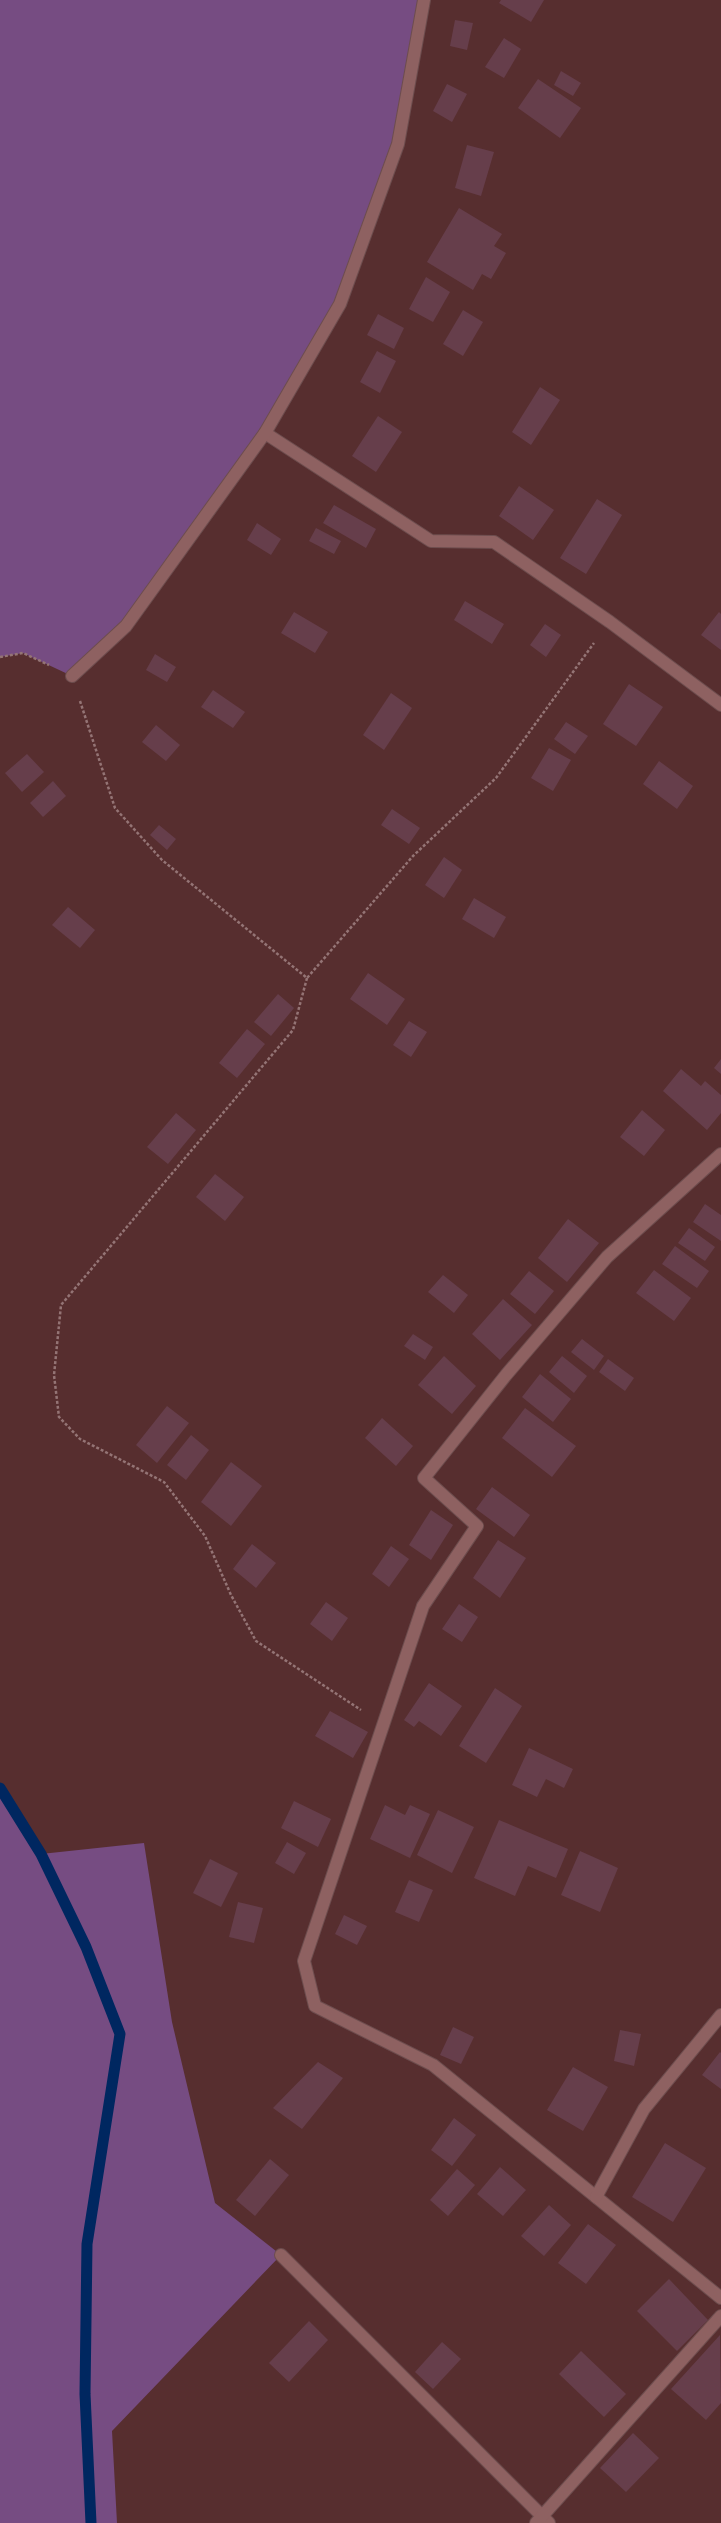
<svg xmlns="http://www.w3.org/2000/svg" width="721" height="2523" font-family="'Titillium Web',sans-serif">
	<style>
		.green { fill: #764c82 }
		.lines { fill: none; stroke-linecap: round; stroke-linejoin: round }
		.stream { stroke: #002760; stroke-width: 11 }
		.building { fill: #663e4b }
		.minor-casing { stroke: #6d4d4e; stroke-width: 14 }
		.path { stroke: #947475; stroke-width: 2.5; stroke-dasharray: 3 2; stroke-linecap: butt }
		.minor { stroke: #8e6161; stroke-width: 12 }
	</style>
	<rect width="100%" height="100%" fill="#572e2f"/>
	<!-- green -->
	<g class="green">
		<polygon points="0,0 424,0 398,144 340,304 265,433 127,626 72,676 23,653 0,657"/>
		<polygon points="0,1788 41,1854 144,1843 172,2022 215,2203 281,2255 112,2431 117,2523 0,2523"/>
	</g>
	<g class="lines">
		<!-- stream -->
		<polyline class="stream" points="0,1788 41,1854 86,1947 120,2034 87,2244 85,2394 91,2523"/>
	</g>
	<!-- building -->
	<g class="building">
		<polygon points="501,0 544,0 531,22 499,3"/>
		<polygon points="455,20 473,23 467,50 450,46"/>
		<polygon points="504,38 521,49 504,78 485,67"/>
		<polygon points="561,71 581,83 573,96 554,85"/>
		<polygon points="538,79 581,108 560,138 518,108"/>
		<polygon points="447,84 467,94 452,122 433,111"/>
		<polygon points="467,145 494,152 481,196 455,188"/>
		<polygon points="459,208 502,234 494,246 506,253 491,279 482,274 473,290 427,262"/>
		<polygon points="426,277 450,292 433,322 409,309"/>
		<polygon points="463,310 483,322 463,356 443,344"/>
		<polygon points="378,314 404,328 394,349 367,335"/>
		<polygon points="377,351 396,361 380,393 360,382"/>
		<polygon points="540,387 560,400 531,445 512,432"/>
		<polygon points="378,416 402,432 376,472 352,456"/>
		<polygon points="519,486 554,510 533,540 499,516"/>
		<polygon points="597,499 622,515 586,574 560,558"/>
		<polygon points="334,505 376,529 366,548 323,523"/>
		<polygon points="257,523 281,539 271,555 247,540"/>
		<polygon points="316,528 341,541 334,554 309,541"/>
		<polygon points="465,601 504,624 492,644 454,620"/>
		<polygon points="294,612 328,632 315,653 281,633"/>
		<polygon points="719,612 721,614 721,650 701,635"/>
		<polygon points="545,624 561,635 546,657 530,645"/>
		<polygon points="155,654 176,667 167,682 146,670"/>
		<polygon points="629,684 663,707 636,746 603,724"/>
		<polygon points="213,690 245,712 233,728 201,707"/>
		<polygon points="391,693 412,708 384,750 363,735"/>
		<polygon points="566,722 588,736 575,754 554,739"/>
		<polygon points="156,725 180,745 166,761 142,742"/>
		<polygon points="549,748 571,760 553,791 531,778"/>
		<polygon points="27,754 44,772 22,792 5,773"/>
		<polygon points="659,761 693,786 677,809 643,784"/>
		<polygon points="53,781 66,796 43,817 30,803"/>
		<polygon points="392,809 420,828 409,844 381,825"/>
		<polygon points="159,825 176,839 167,850 150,835"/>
		<polygon points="444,857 462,870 444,898 425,885"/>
		<polygon points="474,898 506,917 494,938 462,919"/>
		<polygon points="68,907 95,930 80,948 52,925"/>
		<polygon points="368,973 405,999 387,1025 350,999"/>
		<polygon points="278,994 294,1008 271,1036 254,1022"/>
		<polygon points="409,1021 427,1032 411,1057 393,1045"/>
		<polygon points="247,1029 265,1044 237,1078 219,1063"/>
		<polygon points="721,1059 721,1074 714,1068"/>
		<polygon points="681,1069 701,1086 705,1081 721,1095 721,1113 707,1130 663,1091"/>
		<polygon points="642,1110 665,1130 644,1156 620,1137"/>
		<polygon points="176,1113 196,1130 168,1164 147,1147"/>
		<polygon points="215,1174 244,1197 225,1221 196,1197"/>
		<polygon points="705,1204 721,1215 721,1241 693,1222"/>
		<polygon points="568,1219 599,1243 567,1282 538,1258"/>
		<polygon points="689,1228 715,1247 705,1261 678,1243"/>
		<polygon points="675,1246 709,1271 697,1288 662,1264"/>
		<polygon points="654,1270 691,1298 674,1321 636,1293"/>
		<polygon points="529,1271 554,1291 535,1314 510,1294"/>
		<polygon points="443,1275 468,1295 454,1313 428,1292"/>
		<polygon points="503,1299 532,1325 500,1360 472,1334"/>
		<polygon points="413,1334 433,1347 425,1360 404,1346"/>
		<polygon points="582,1339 604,1356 594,1370 571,1352"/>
		<polygon points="444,1356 476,1386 452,1414 418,1385"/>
		<polygon points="562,1356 587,1376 574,1393 549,1372"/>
		<polygon points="608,1359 634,1378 625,1391 599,1372"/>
		<polygon points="540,1374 571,1399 553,1422 522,1397"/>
		<polygon points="167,1406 189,1423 157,1463 136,1445"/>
		<polygon points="525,1408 576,1446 552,1477 502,1438"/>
		<polygon points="382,1418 413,1446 396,1466 365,1438"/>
		<polygon points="191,1435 209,1450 186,1480 167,1465"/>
		<polygon points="231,1462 262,1486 231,1526 201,1502"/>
		<polygon points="492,1487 530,1515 514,1537 476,1509"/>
		<polygon points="431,1510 453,1525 431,1560 409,1545"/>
		<polygon points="498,1540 526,1558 500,1598 473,1578"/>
		<polygon points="252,1544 276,1563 256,1588 233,1569"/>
		<polygon points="391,1546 409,1559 389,1587 372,1574"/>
		<polygon points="326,1602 348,1618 332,1641 310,1624"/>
		<polygon points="459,1604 478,1617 462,1642 442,1629"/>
		<polygon points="429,1683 462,1706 441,1736 419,1721 414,1727 404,1720"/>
		<polygon points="495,1688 522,1706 486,1763 459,1746"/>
		<polygon points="330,1711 368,1732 353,1758 315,1736"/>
		<polygon points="529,1748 573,1769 564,1788 546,1779 537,1797 512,1785"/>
		<polygon points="294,1801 331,1819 318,1847 281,1828"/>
		<polygon points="385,1805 405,1815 410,1805 430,1814 410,1858 370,1839"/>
		<polygon points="438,1810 474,1827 452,1873 417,1855"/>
		<polygon points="499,1820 568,1849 556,1878 528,1866 515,1896 474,1878"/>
		<polygon points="287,1842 306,1853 294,1874 275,1863"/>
		<polygon points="580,1851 618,1868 600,1912 561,1895"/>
		<polygon points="210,1859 238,1873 221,1907 193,1893"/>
		<polygon points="409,1880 433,1890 419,1922 395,1912"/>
		<polygon points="238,1902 263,1908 254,1943 229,1937"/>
		<polygon points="344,1915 367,1926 357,1945 335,1934"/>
		<polygon points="453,2027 474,2037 461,2064 440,2055"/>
		<polygon points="620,2030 641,2034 634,2066 614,2061"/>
		<polygon points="720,2052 721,2053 721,2089 702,2075"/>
		<polygon points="318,2062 343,2078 302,2129 273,2108"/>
		<polygon points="573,2067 608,2087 583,2131 547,2110"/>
		<polygon points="454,2118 476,2135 452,2166 431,2150"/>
		<polygon points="665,2143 706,2168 673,2222 632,2197"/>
		<polygon points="270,2159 289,2175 255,2216 236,2200"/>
		<polygon points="500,2167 526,2190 503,2216 477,2194"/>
		<polygon points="457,2169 475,2185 448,2216 430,2200"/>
		<polygon points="549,2205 571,2225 544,2256 521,2236"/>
		<polygon points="588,2224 616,2245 586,2284 558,2263"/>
		<polygon points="669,2279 708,2320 677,2351 637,2311"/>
		<polygon points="309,2321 328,2340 289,2382 269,2363"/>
		<polygon points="720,2335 721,2403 706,2420 671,2389"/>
		<polygon points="442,2342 461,2359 433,2389 415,2372"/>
		<polygon points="581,2351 626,2394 604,2417 559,2374"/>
		<polygon points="633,2433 659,2458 626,2492 600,2468"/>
	</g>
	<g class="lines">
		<defs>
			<g id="minor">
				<polyline points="265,433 431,541 494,542 610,622 721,705"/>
				<polyline points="72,676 126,626 265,433 340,304 398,144 424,0"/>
				<polyline points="721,1154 607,1257 506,1375 424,1478 477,1526 423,1606 304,1961 315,2006 433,2065 721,2298"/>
				<polyline points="596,2197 644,2109 721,2015"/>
				<polyline points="281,2255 549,2523"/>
				<polyline points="536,2523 721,2316"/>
			</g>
		</defs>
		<!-- minor casing -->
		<use href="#minor" class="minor-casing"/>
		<!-- path -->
		<g class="path">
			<polyline points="0,657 23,653 49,665"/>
			<polyline points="80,701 115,808 162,860 307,978 413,856 496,778 594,643"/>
			<polyline points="307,978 293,1030 61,1305 54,1375 59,1417 80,1439 164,1482 205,1536 231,1595 256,1641 361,1710"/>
		</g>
		<!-- minor -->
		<use href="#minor" class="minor"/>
	</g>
</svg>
